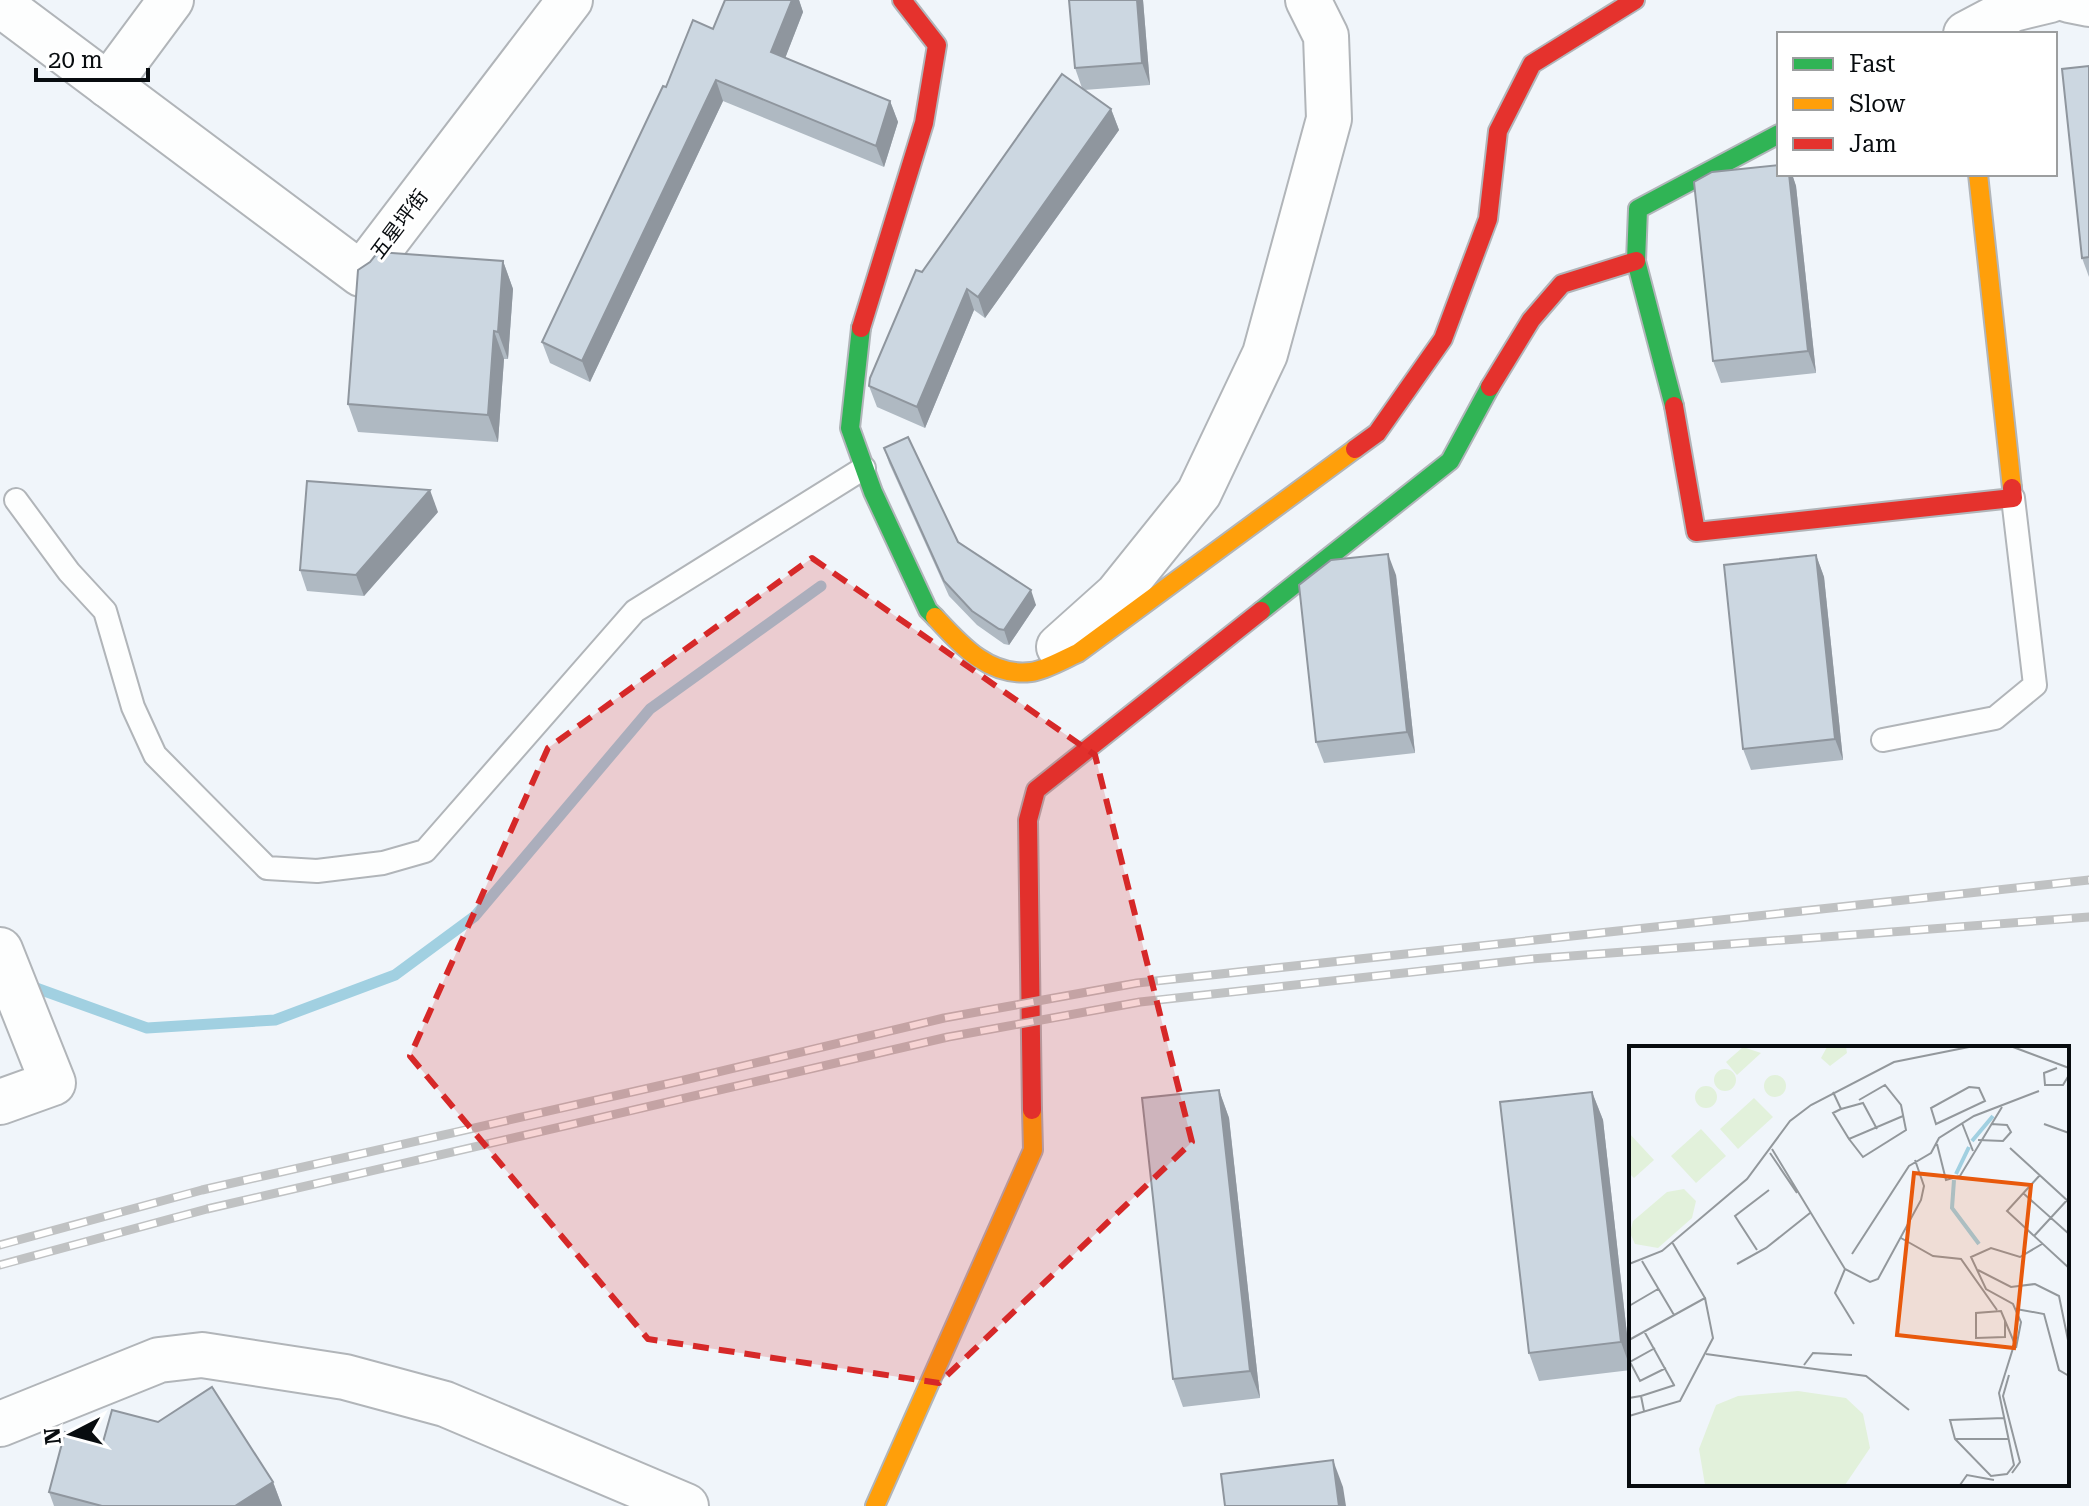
<svg xmlns="http://www.w3.org/2000/svg" width="2089" height="1506" font-family="'Roboto Serif','Noto Sans SC',serif">
	<style>
		.lines { fill: none; stroke-linecap: round; stroke-linejoin: round }
		.stream { stroke: #a1d0e1; stroke-width: 11 }
		.lane-casing { stroke: #b1b5b9; stroke-width: 26 }
		.street-casing { stroke: #b1b5b9; stroke-width: 48 }
		.fast-casing { stroke: #b1b5b9; stroke-width: 22 }
		.slow-casing { stroke: #b1b5b9; stroke-width: 22 }
		.jam-casing { stroke: #b1b5b9; stroke-width: 22 }
		.lane { stroke: #fdfefe; stroke-width: 22 }
		.street { stroke: #fdfefe; stroke-width: 44 }
		.fast { stroke: #30b455; stroke-width: 18 }
		.slow { stroke: #ff9f0a; stroke-width: 18 }
		.jam { stroke: #e5322d; stroke-width: 18 }
		.rail-casing { stroke: #c0c2c3; stroke-width: 9 }
		.rail { stroke: #fff; stroke-width: 6; stroke-dasharray: 18; stroke-linecap: butt }
		.wall { fill: #afb9c2 }
		.shaded-wall { fill: #8f969e }
		.building { fill: #ccd7e1; stroke: #8f969e; stroke-width: 2 }
		.marked { fill: #d62828; fill-opacity: 0.2; stroke: #d62828; stroke-width: 6; stroke-dasharray: 16 10; stroke-linejoin: round }
		.labels { text-anchor: middle; stroke-width: 6; stroke-linejoin: round; paint-order: stroke }
		.street-label { font-size: 20px; fill: #080c0f; stroke: #fff }
		.inset-river { fill: none; stroke: #a1d0e1; stroke-width: 4 }
		.inset-road { fill: none; stroke: #93989c; stroke-width: 2 }
		.view { fill: #e8590c; fill-opacity: 0.15; stroke: #e8590c; stroke-width: 4 }
		.inset-edge { fill: none; stroke: #080c0f; stroke-width: 4 }
	</style>
	<rect width="100%" height="100%" fill="#f0f5fa"/>
	<g class="lines">
		<!-- stream -->
		<polyline class="stream" points="25,984 147,1028 275,1020 395,975 475,916 650,709 821,586"/>
		<defs>
			<g id="lane">
				<polyline points="16,500 69,572 105,611 133,707 155,755 267,868 317,871 383,863 425,851 635,611 864,468"/>
				<polyline points="1883,740 1995,718 2035,685 2013,498"/>
			</g>
			<g id="street">
				<polyline points="2069,0 2089,4"/>
				<polyline points="0,4 361,274 570,0"/>
				<polyline points="1966,34 2013,9 2050,0"/>
				<polyline points="108,85 171,0"/>
				<polyline points="1059,647 1117,595 1199,493 1265,354 1329,119 1326,36 1308,0"/>
				<polyline points="0,950 53,1083 0,1102"/>
				<polyline points="0,1424 159,1360 202,1355 345,1377 445,1404 686,1506"/>
			</g>
			<g id="fast">
				<polyline points="861,328 850,428 873,492 928,610 935,617"/>
				<polyline points="1674,406 1636,261 1638,209 1779,134"/>
				<polyline points="1261,611 1450,461 1490,387"/>
			</g>
			<g id="slow">
				<polyline points="1978,174 2012,488"/>
				<path d="M935,617C961,645 989,677 1031,672C1046,670 1064,659 1078,653L1355,449"/>
				<polyline points="875,1506 1033,1150 1032,1110"/>
			</g>
			<g id="jam">
				<polyline points="861,328 924,123 937,45 902,0"/>
				<polyline points="1490,387 1531,320 1562,284 1636,261"/>
				<polyline points="1674,406 1696,532 2013,498 2012,488"/>
				<polyline points="1355,449 1377,433 1443,339 1488,219 1498,131 1532,64 1635,0"/>
				<polyline points="1032,1110 1028,820 1036,790 1261,611"/>
			</g>
		</defs>
		<!-- lane casing -->
		<use href="#lane" class="lane-casing"/>
		<!-- street casing -->
		<use href="#street" class="street-casing"/>
		<!-- fast casing -->
		<use href="#fast" class="fast-casing"/>
		<!-- slow casing -->
		<use href="#slow" class="slow-casing"/>
		<!-- jam casing -->
		<use href="#jam" class="jam-casing"/>
		<!-- lane -->
		<use href="#lane" class="lane"/>
		<!-- street -->
		<use href="#street" class="street"/>
		<!-- fast -->
		<use href="#fast" class="fast"/>
		<!-- slow -->
		<use href="#slow" class="slow"/>
		<!-- jam -->
		<use href="#jam" class="jam"/>
		<defs>
			<g id="rail">
				<polyline points="0,1245 202,1190 680,1081 944,1018 1137,983 2089,880"/>
				<polyline points="0,1265 207,1209 948,1037 1140,1002 1531,959 2089,917"/>
			</g>
		</defs>
		<!-- rail casing -->
		<use href="#rail" class="rail-casing"/>
		<!-- rail -->
		<use href="#rail" class="rail"/>
	</g>
	<!-- wall -->
	<g class="wall">
		<polygon points="725,0 799,0 803,12 785,58 890,101 898,122 884,167 723,101 590,382 550,363 542,342 666,87 713,29"/>
		<polygon points="1143,0 1150,85 1084,90 1111,109 1119,130 985,318 974,310 925,428 877,407 869,386 922,272 1082,88 1075,68"/>
		<polygon points="2089,66 2089,277 2082,258"/>
		<polygon points="1779,174 1792,174 1796,186 1816,373 1721,383 1713,361"/>
		<polygon points="503,261 513,289 508,359 504,359 498,442 358,432 348,404"/>
		<polygon points="884,448 958,542 1036,605 1009,645 1004,644 977,625 949,596 889,463"/>
		<polygon points="438,512 364,596 307,591 300,570"/>
		<polygon points="1816,555 1824,577 1843,760 1751,770 1743,749"/>
		<polygon points="1396,575 1415,753 1324,763 1316,742"/>
		<polygon points="1219,1090 1229,1118 1260,1398 1183,1407 1173,1379"/>
		<polygon points="1592,1092 1603,1120 1631,1370 1539,1381 1529,1353"/>
		<polygon points="103,1442 273,1482 282,1506 54,1506 49,1492"/>
	</g>
	<!-- shaded-wall -->
	<g class="shaded-wall">
		<polygon points="792,0 799,0 803,12 779,74 771,52"/>
		<polygon points="1137,0 1143,0 1150,85 1142,63"/>
		<polygon points="716,80 723,101 590,382 582,361"/>
		<polygon points="890,101 898,122 884,167 876,146"/>
		<polygon points="1111,109 1119,130 985,318 978,297"/>
		<polygon points="1789,174 1792,174 1796,186 1816,373 1808,351"/>
		<polygon points="503,261 513,289 508,359 498,332"/>
		<polygon points="967,289 974,310 925,428 917,407"/>
		<polygon points="494,331 504,359 498,442 488,415"/>
		<polygon points="430,490 438,512 364,596 356,575"/>
		<polygon points="1388,554 1396,575 1415,753 1407,732"/>
		<polygon points="1816,555 1824,577 1843,760 1835,739"/>
		<polygon points="1031,590 1036,605 1009,645 1004,630"/>
		<polygon points="1219,1090 1229,1118 1260,1398 1250,1371"/>
		<polygon points="1592,1092 1603,1120 1631,1370 1621,1342"/>
		<polygon points="1333,1460 1343,1487 1346,1506 1339,1506"/>
		<polygon points="273,1482 282,1506 235,1506"/>
	</g>
	<!-- building -->
	<g class="building">
		<polygon points="725,0 792,0 771,52 890,101 876,146 716,80 582,361 542,342 663,86 666,87 693,20 713,29"/>
		<polygon points="1069,0 1137,0 1142,63 1075,68"/>
		<polygon points="2089,66 2089,257 2082,258 2062,69"/>
		<polygon points="1062,74 1111,109 978,297 967,289 917,407 869,386 870,378 916,270 922,272"/>
		<polygon points="1779,165 1779,174 1789,174 1808,351 1713,361 1694,182 1712,172"/>
		<polygon points="378,252 503,261 498,332 494,331 488,415 348,404 358,270 370,262"/>
		<polygon points="908,437 958,542 1031,590 1004,630 999,629 972,611 944,581 884,448"/>
		<polygon points="307,481 430,490 356,575 300,570"/>
		<polygon points="1388,554 1407,732 1316,742 1299,585 1331,560"/>
		<polygon points="1816,555 1835,739 1743,749 1724,565"/>
		<polygon points="1219,1090 1250,1371 1173,1379 1142,1098"/>
		<polygon points="1592,1092 1621,1342 1529,1353 1500,1102"/>
		<polygon points="212,1387 273,1482 235,1506 102,1506 49,1492 65,1432 103,1442 112,1410 158,1422"/>
		<polygon points="1333,1460 1339,1506 1225,1506 1221,1474"/>
	</g>
	<!-- marked area -->
	<path class="marked" d="M812,558L1095,755L1192,1142L939,1383L648,1339L410,1056L548,748Z"/>
	<g class="labels">
		<!-- street labels -->
		<g class="street-label">
			<text transform="translate(399 224) rotate(-53)" y="7">五星坪街</text>
		</g>
	</g>
	<!-- overview -->
	<g transform="translate(1629 1046)">
		<rect width="440" height="440" fill="#f0f5fa"/>
		<path d="M114,1L132,7L108,29L97,16ZM198,1H217L218,7L201,20L192,12ZM85 34a11 11 0 1 1 22 0a11 11 0 1 1-22 0ZM135 40a11 11 0 1 1 22 0a11 11 0 1 1-22 0ZM66 51a11 11 0 1 1 22 0a11 11 0 1 1-22 0ZM125,52L144,71L109,103L91,83ZM72,83L97,110L67,137L42,110ZM0,87L25,114L5,132L0,127ZM55,143L67,155L63,172L29,202L6,198L1,187L4,175L38,146Z" fill="#e2f1db"/>
		<path d="M169,345L217,352L234,368L241,402L216,439H76L70,403L87,359L109,350Z" fill="#e2f1db"/>
		<path class="inset-river" d="M343,95L364,70M327,128L340,101M325,134L323,162L350,198"/>
		<path class="inset-road" d="M384,1L440,22M428,22L415,27L416,39H434L440,29M340,41L350,42L356,55L307,78L302,62ZM204,46L212,63L234,57L248,83M212,63L204,67L220,93L274,70M333,77L344,105M415,78L440,87M220,93L234,111L277,84L272,59L256,39L230,54M349,94L374,95L382,86L378,79L362,78M308,98L317,134L331,130L373,61M381,102L440,156M143,103L216,223L206,247L225,278M141,107L168,147M411,129L378,165L440,222M394,147L440,188M405,190L440,152M272,192L304,210L332,213L368,264M128,204L106,170L140,144M223,208L280,120L302,107L310,92L345,70L410,45M13,215L45,269M0,218L33,205L118,133L161,75L182,59L265,16L340,1M108,218L137,202L181,167M216,223L241,236L249,233L292,154L295,140L286,114M349,224L382,241L406,238L430,250L440,299M0,260L29,243M387,263L415,268L430,324L440,330M15,285L45,339M0,294L76,252L43,196M26,302L1,316L11,335L37,322M387,302L392,276L384,258L357,243L342,211L362,202L391,211L413,198M77,308L237,330L280,364M175,319L184,307L223,309M380,329L374,350L391,416L383,427M12,350L46,339M0,352L12,350L15,365M0,370L51,355L84,292L76,252M375,372L321,374L326,393L362,430L378,428L385,419L370,347L385,299V296L372,265L347,267V292L376,291V275M326,393H380M331,439L338,429L365,434"/>
		<path class="view" d="M285,127L402,139L385,302L268,289Z"/>
		<rect width="440" height="440" class="inset-edge"/>
	</g>
	<!-- legend -->
	<rect x="1777" y="32" width="280" height="144" fill="#ffffff" stroke="#9c9e9f" stroke-width="2"/>
	<rect x="1793" y="58" width="40" height="12" fill="#30b455" stroke="#9c9e9f" stroke-width="2"/>
	<text x="1849" y="72" font-size="24" fill="#080c0f">Fast</text>
	<rect x="1793" y="98" width="40" height="12" fill="#ff9f0a" stroke="#9c9e9f" stroke-width="2"/>
	<text x="1849" y="112" font-size="24" fill="#080c0f">Slow</text>
	<rect x="1793" y="138" width="40" height="12" fill="#e5322d" stroke="#9c9e9f" stroke-width="2"/>
	<text x="1849" y="152" font-size="24" fill="#080c0f">Jam</text>
	<!-- north arrow -->
	<g transform="translate(72 1434) rotate(264)" stroke="#ffffff" stroke-width="6" paint-order="stroke">
	<path d="M0-6L14 30L0 20L-14 30Z" fill="#080c0f"/>
	<text y="-12" font-size="22" font-weight="bold" text-anchor="middle" fill="#080c0f">N</text>
	</g>
	<!-- scale -->
	<path d="M36 68v12h112v-12" fill="none" stroke="#080c0f" stroke-width="4"/>
	<text x="48" y="68" font-size="24" fill="#080c0f" stroke="#ffffff" stroke-width="6" paint-order="stroke">20 m</text>
</svg>
